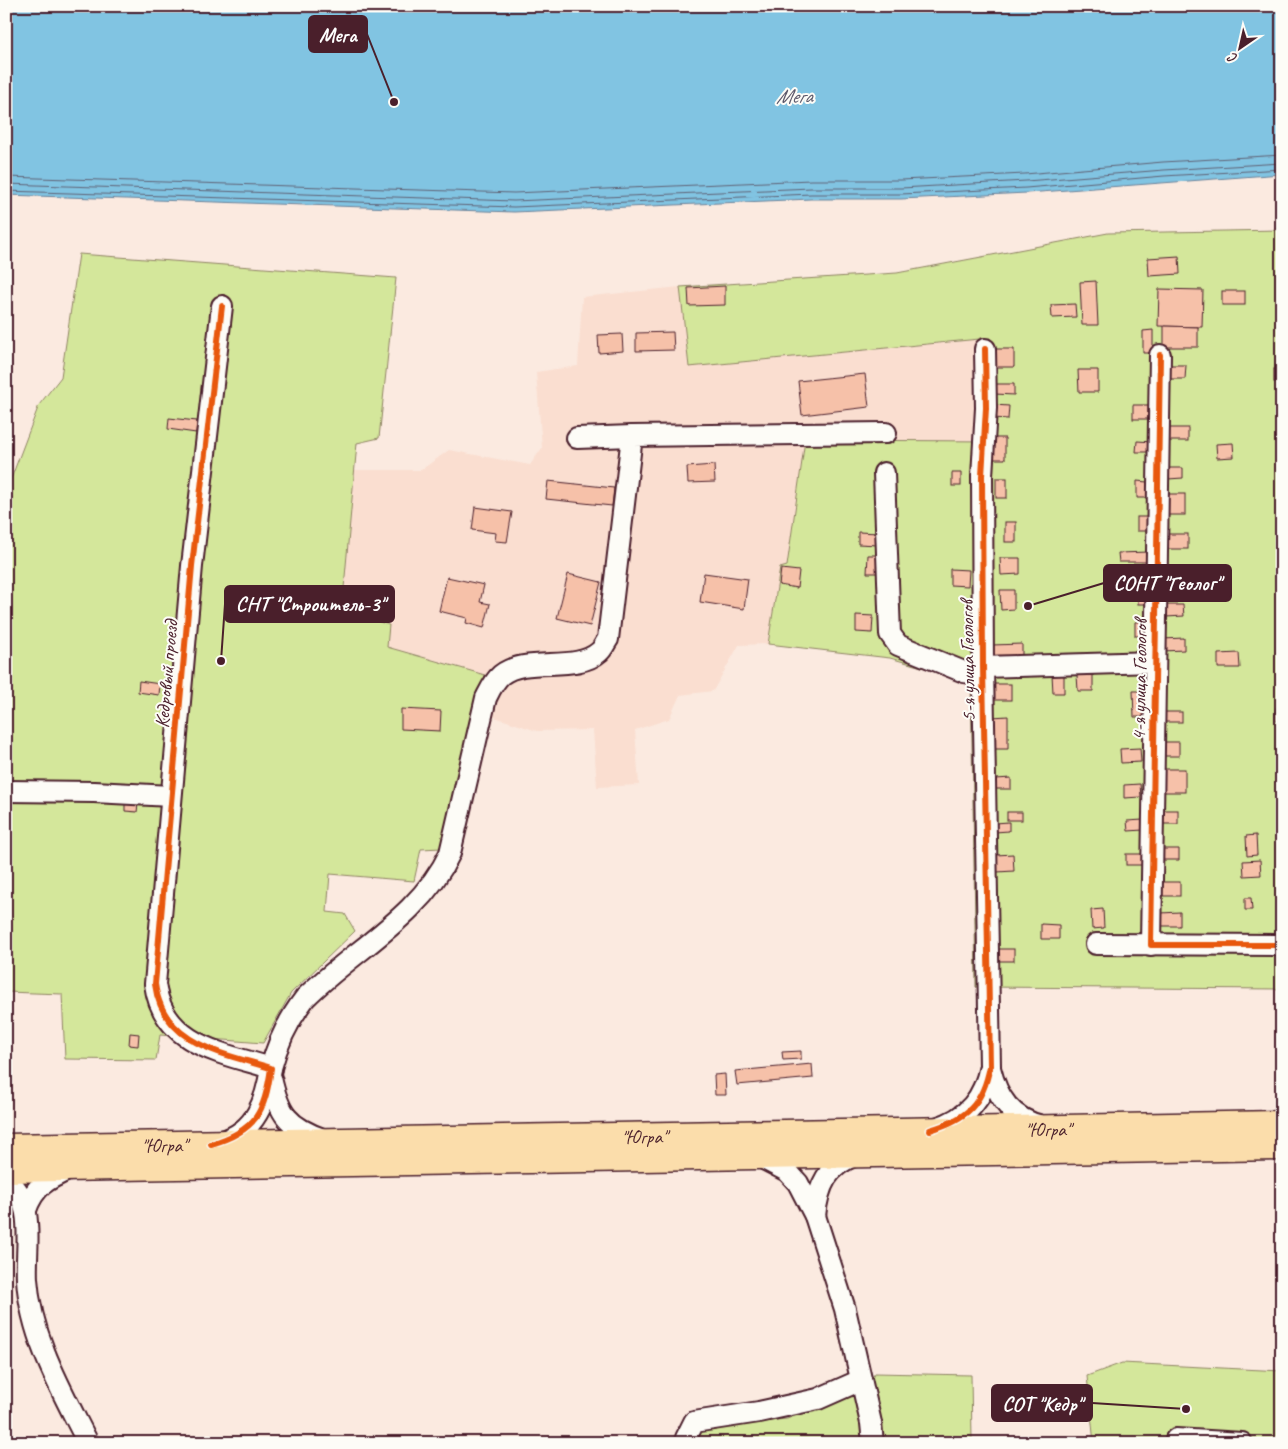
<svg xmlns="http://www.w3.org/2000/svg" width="1288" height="1449" font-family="Caveat,sans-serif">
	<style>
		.built { fill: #faded0 }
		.green { fill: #d4e79b; stroke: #8f8363 }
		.water { fill: #81c4e2; stroke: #6b8299 }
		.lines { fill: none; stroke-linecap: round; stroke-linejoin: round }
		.shore { stroke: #606174; stroke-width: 1 }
		.building { fill: #f6c1a9; stroke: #4a1f2b }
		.minor-casing { stroke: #4a1f2b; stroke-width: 24 }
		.highway-casing { stroke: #4a1f2b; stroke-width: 31 }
		.minor { stroke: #fdfcf7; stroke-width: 20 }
		.highway { stroke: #fbddab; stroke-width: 28 }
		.cycleway-casing { stroke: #fdfcf7; stroke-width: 9 }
		.cycleway { stroke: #e8590c; stroke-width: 6 }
		.labels { text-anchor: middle; stroke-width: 4; stroke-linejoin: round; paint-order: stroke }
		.street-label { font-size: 20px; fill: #4a1f2b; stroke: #fdfcf7 }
		.water-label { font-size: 21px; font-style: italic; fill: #5d596b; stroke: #fdfcf7 }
		.leader { fill: none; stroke: #4a1f2b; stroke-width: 2 }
		.callout-dot { fill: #4a1f2b; stroke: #fdfcf7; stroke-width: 2 }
		.callout { fill: #4a1f2b; stroke: #4a1f2b; stroke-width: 2 }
		.callout-label { font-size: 21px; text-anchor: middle; font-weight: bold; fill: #fff }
	</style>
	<rect width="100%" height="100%" fill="#fbeae0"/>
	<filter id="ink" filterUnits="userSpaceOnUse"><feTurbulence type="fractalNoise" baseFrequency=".02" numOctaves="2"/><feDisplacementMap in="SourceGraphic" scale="10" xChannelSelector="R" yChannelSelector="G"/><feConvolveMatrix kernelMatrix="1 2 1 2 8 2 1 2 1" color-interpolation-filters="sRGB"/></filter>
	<g filter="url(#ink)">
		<!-- built -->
		<polygon class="built" points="680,287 689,367 991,338 995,349 991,441 787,566 780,568 768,644 739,645 713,691 680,695 669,719 635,730 639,785 597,787 593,730 537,731 476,711 485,675 387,647 362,595 344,588 354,470 421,470 449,450 530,465 542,448 536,372 578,366 582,297"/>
		<!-- green -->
		<g class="green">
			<polygon points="1282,230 1282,989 976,987 971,681 890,658 768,644 780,568 787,566 805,440 991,441 995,349 990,338 689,367 680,287 897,273 1108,233"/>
			<polygon points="79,254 396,278 379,438 357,443 344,588 362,595 373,620 389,625 387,647 485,675 441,848 421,849 414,881 330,874 327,912 345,914 355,931 291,993 263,1043 160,1035 156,1060 65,1059 62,994 6,992 6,492 39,405 61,377"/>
			<polygon points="1122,1363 1282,1371 1282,1443 1094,1443 1087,1376"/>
			<polygon points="875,1373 971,1375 972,1441 1001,1440 1001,1443 668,1443 698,1427 787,1419 834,1399 861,1395"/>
		</g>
		<!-- water -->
		<polygon class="water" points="6,6 1282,6 1282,174 1027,193 901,199 811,199 514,212 6,195"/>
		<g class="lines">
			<!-- shore -->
			<g class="shore">
				<polyline points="6,177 514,193 811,180 901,180 1025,174 1163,162 1282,155"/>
				<polyline points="6,184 514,201 811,188 901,188 1026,181 1164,170 1282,163"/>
				<polyline points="6,191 514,207 811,194 901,194 1026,188 1164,176 1282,169"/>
			</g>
		</g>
		<!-- building -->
		<g class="building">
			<polygon points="1179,256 1180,274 1149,276 1148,258"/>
			<polygon points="1096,281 1098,325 1082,325 1080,282"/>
			<polygon points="725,286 725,305 689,306 688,288"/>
			<polygon points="1159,289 1203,290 1202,327 1158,326"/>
			<rect x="1222" y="291" width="23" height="14"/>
			<polygon points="1075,304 1076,317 1052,318 1051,305"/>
			<polygon points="1164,326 1198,327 1198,347 1164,347"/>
			<polygon points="1153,330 1153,353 1143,353 1143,331"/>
			<polygon points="673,332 674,350 636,351 636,333"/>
			<polygon points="622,334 623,351 599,353 598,335"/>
			<polygon points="996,349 1014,349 1014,367 995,367"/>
			<polygon points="1169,365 1186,365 1185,379 1168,379"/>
			<rect x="1274" y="369" width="8" height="13"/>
			<polygon points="1078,370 1098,370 1098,392 1079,392"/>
			<polygon points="865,374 869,407 802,415 798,381"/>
			<polygon points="995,384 1014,384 1014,395 995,394"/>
			<polygon points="994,405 1009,406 1008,419 993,418"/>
			<rect x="1133" y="405" width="18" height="14"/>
			<polygon points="169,418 197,421 196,433 168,429"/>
			<rect x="1169" y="428" width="19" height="13"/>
			<polygon points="992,438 1005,438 1005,459 991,459"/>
			<polygon points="1137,441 1153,442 1153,452 1136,452"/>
			<polygon points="1233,443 1234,457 1217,458 1216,444"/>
			<polygon points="714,465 715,482 688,483 687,467"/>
			<polygon points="1167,468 1183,468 1183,478 1168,479"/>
			<rect x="952" y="473" width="9" height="13"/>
			<rect x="996" y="478" width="11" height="20"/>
			<polygon points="548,481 614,488 612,506 546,499"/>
			<polygon points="1137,481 1147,482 1147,498 1137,498"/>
			<rect x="1167" y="494" width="18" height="21"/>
			<polygon points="475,507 512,512 507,542 495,541 496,533 472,530"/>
			<rect x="1137" y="517" width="13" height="14"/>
			<rect x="1005" y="522" width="11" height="20"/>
			<polygon points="858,532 879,533 878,545 858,544"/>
			<rect x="1165" y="534" width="23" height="15"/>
			<polygon points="1149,552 1149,562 1119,562 1118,553"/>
			<polygon points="868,555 878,555 877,573 867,573"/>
			<polygon points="1000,558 1020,558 1020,574 1001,575"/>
			<polygon points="781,569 799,571 797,588 779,585"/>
			<polygon points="950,569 969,570 968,586 950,585"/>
			<polygon points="704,573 748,579 744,609 700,602"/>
			<polygon points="568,574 601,582 590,626 557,618"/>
			<polygon points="447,577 484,585 480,602 490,604 484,628 466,623 467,618 439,611"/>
			<rect x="1138" y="588" width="11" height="16"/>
			<polygon points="1000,590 1014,590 1014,609 1001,610"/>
			<polygon points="1166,605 1183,605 1184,616 1166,617"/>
			<polygon points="856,615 873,616 872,633 856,632"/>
			<polygon points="1148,621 1149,636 1135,636 1135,622"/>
			<polygon points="1184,638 1184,650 1163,651 1163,639"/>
			<polygon points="1022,644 1022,659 992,660 992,645"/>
			<polygon points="1239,653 1240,668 1218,668 1218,654"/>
			<polygon points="1052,674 1064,674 1064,693 1053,693"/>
			<polygon points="1077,675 1093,675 1093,691 1078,691"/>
			<polygon points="139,681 160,684 159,695 138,692"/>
			<rect x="993" y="684" width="18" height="16"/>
			<polygon points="1133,691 1147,691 1147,717 1134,717"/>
			<rect x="1276" y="708" width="6" height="13"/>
			<polygon points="401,709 441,711 440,731 401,729"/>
			<rect x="1162" y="712" width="20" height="10"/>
			<polygon points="1008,716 1008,749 993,749 992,717"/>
			<rect x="1164" y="742" width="15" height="14"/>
			<polygon points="1140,748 1141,762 1121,763 1120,749"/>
			<rect x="1161" y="769" width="24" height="23"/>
			<polygon points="1011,778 1011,789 996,789 996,779"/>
			<polygon points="1140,784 1141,797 1124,798 1124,785"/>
			<polygon points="125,803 138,804 137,812 125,811"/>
			<rect x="1161" y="810" width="17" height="14"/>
			<rect x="1007" y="812" width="15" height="8"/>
			<polygon points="1143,820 1143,830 1128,831 1127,821"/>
			<polygon points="1009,822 1009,831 995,832 995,823"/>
			<polygon points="1256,835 1257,855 1247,856 1246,836"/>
			<polygon points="1161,849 1179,849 1179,860 1162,860"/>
			<polygon points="1013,854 1014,871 997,872 996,855"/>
			<rect x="1126" y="854" width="18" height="11"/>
			<polygon points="1260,860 1261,875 1244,876 1243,861"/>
			<rect x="1160" y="882" width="20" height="14"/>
			<polygon points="1245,898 1251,898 1252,910 1245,910"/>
			<polygon points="1103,909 1104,928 1092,929 1091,910"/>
			<polygon points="1180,912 1180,926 1161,926 1161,913"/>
			<polygon points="1041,924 1059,925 1059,939 1041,939"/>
			<rect x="995" y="949" width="19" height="12"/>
			<polygon points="130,1033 139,1034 138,1046 129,1045"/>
			<polygon points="801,1051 801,1059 783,1060 782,1052"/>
			<polygon points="812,1064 813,1078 737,1085 735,1071"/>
			<polygon points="725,1074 726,1095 715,1095 714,1075"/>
		</g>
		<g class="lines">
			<defs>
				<g id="minor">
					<polyline points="577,438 632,436"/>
					<polyline points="884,473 890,634 898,645 964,672 983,675"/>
					<polyline points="983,667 1155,662"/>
					<polyline points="6,791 94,792 171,796"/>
					<polyline points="1096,944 1282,945"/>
					<polyline points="1151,945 1160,355"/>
					<path d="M271,1068C278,1041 289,1019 305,998C353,950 421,916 450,853L486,698C490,690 494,681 501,675C526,655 576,673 599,652C603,649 605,643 608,639L632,436L886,433"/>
					<path d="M990,1068C997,1097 1011,1119 1042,1126"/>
					<path d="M271,1078C279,1114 288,1127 323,1139"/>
					<path d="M936,1128C968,1118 984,1098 990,1066L983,667L982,476L986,408L985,349"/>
					<path d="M222,1141C256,1131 266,1101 271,1068C222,1053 163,1045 155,984L192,566L222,306"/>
					<polyline points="758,1156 787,1171 798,1183 815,1216 845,1309 871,1423 873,1443"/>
					<path d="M6,1180C37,1200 25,1248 27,1279C31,1339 62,1391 88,1443"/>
					<path d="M26,1210C34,1186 48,1179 70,1169"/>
					<path d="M815,1216C818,1186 827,1165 857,1155"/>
					<polyline points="687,1443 686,1438 694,1422 759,1412 818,1399 861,1380"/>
					<polyline points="1176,1443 1176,1439 1242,1443"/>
				</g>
				<g id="highway">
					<path id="s1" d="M6,1148L1282,1125"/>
					<polyline points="6,1168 1282,1146"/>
				</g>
			</defs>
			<!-- minor casing -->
			<use href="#minor" class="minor-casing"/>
			<!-- highway casing -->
			<use href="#highway" class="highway-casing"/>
			<!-- minor -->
			<use href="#minor" class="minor"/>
			<!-- highway -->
			<use href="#highway" class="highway"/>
			<defs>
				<g id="cycleway">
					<polyline points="1160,355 1151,945 1282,945"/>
					<path d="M930,1130C967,1119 983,1104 990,1066L983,667L982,476L986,408L985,349"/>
					<path d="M211,1144C256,1131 265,1112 271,1068C222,1053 163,1045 155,984L192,566L222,306"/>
				</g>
			</defs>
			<!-- cycleway casing -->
			<use href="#cycleway" class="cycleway-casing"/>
			<!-- cycleway -->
			<use href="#cycleway" class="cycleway"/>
		</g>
	</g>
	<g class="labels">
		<!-- street labels -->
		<g class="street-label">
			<text transform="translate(967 661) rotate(-91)" y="7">5-я улица Геологов</text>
			<text transform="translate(166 674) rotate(-85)" y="7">Кедровый проезд</text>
			<text transform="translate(1139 680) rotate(-89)" y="7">4-я улица Геологов</text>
			<text dy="7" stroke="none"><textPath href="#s1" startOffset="1042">"Югра"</textPath></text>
			<text dy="7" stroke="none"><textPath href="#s1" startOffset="638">"Югра"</textPath></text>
			<text dy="7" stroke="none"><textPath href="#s1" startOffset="158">"Югра"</textPath></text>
		</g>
		<!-- water labels -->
		<g class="water-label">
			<text transform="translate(794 96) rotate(-1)" y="7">Мега</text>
		</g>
	</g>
	<!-- callouts -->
	<path class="leader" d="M394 102L367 34M1028 606L1104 583M221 661L225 604M1186 1409L1092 1403"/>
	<g class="callout-dot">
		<circle cx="394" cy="102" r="5"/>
		<circle cx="1028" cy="606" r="5"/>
		<circle cx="221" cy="661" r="5"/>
		<circle cx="1186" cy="1409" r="5"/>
	</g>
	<g class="callout">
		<rect x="309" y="16" width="58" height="36" rx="5"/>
		<rect x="1104" y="565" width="127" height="36" rx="5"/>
		<rect x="225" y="586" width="169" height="36" rx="5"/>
		<rect x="992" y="1385" width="100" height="36" rx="5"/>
	</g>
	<g class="callout-label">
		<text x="338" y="42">Мега</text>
		<text x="1167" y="590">СОНТ "Геолог"</text>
		<text x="310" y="611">СНТ "Строитель-3"</text>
		<text x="1042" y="1411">СОТ "Кедр"</text>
	</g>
	<!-- margin -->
	<rect width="1288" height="1449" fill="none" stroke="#fdfcf7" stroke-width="25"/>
	<rect x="12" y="12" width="1263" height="1424" fill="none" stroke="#4a1f2b" stroke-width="2" filter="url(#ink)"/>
	<!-- north arrow -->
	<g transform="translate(1240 48) rotate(214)" stroke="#fdfcf7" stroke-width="4" paint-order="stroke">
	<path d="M0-4L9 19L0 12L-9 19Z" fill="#4a1f2b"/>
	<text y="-8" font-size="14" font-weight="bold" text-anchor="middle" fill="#4a1f2b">С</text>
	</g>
</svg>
